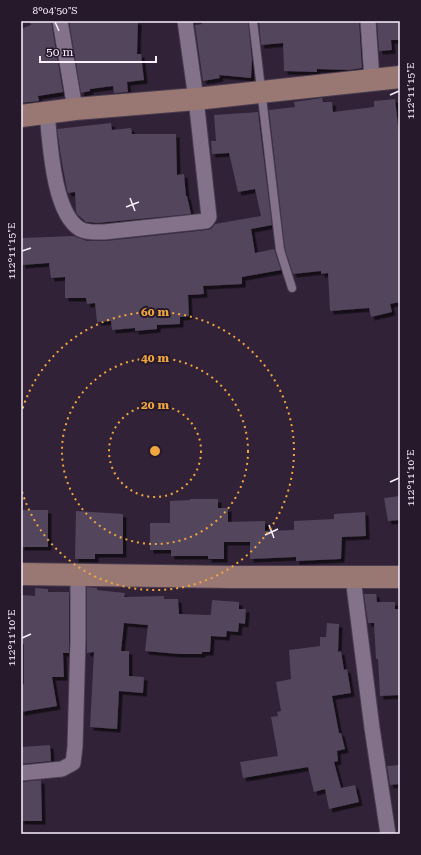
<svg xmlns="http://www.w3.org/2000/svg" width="421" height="855" font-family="'Roboto Serif',serif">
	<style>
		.building { fill: #52445c; filter: url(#shadow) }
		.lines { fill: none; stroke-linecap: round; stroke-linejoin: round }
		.lane-casing { stroke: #4a3d4f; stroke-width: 10 }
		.street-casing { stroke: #4a3d4f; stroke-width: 17 }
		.secondary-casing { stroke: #4a3d4f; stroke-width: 24 }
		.lane { stroke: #84728a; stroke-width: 8 }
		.street { stroke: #84728a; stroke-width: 15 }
		.secondary { stroke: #997874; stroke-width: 22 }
		.ticks { fill: none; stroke: #f9effd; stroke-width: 1.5 }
		.ring { fill: none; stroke: #f0a63f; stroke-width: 2; stroke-dasharray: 2 4 }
		.centre { fill: #f0a63f; stroke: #27192c; stroke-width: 2 }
		.ring-label { font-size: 12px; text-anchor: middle; font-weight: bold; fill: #f0a63f; stroke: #27192c; stroke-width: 4; stroke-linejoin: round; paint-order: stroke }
		.neatline { fill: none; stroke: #f9effd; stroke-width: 1.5 }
		.ticks-label { font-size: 10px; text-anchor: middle; fill: #f9effd }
	</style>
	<defs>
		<filter id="shadow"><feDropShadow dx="3.5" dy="3.5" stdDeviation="0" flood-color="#0009"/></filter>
	</defs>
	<rect width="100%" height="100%" fill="#312237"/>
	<!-- building -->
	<g class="building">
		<polygon points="30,21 51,21 63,92 38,96 39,101 21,103 21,29 31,25"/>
		<polygon points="69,21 138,21 137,54 141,54 144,80 127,82 128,92 114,93 113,86 90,89 90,91 81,93"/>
		<polygon points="201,21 248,21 252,60 251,78 219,75 220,78 203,81 195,25 202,24"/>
		<polygon points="259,21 359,21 362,68 349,70 317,69 317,72 284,71 283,43 261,45"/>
		<polygon points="377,21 400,21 400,40 391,40 392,50 379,51"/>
		<polygon points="322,98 323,102 332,102 333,112 374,107 374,101 395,99 400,143 400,302 390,304 392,312 371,317 369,308 330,311 328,273 321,274 321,271 293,274 285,249 269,110 295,107 294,102"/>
		<polygon points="258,112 272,225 251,229 255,253 274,249 281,270 242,277 242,284 203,286 204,294 188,295 189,316 180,317 180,324 157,325 157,329 135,331 135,328 112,330 111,321 97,322 95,303 87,304 86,298 65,298 65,277 51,278 49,263 22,265 21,238 74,236 87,241 105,241 207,230 211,229 215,224 261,216 255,189 238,192 229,153 212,154 211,141 216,141 214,115"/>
		<polygon points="111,123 112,130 131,128 132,134 176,134 177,175 184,174 186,196 187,196 191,214 98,223 86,222 78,215 76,212 75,192 68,193 67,190 61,157 57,129"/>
		<polygon points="400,496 400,520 388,521 384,498"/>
		<polygon points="190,499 218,499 218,508 228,508 228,522 265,521 265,531 294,530 294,521 334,519 334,514 365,512 366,536 342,537 341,559 296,561 296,557 250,559 250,542 224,542 224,559 208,559 208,556 171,556 171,550 150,550 150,523 170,523 170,501 190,500"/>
		<rect x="21" y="510" width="27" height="37"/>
		<polygon points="76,511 123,514 123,554 95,554 95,559 75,559"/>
		<polygon points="87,587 97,588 97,590 125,593 124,597 164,596 164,599 178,599 179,614 210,615 211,614 212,600 239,602 239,609 246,609 245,624 239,623 238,632 227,631 226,637 211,636 210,652 202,652 202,654 179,654 145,651 148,625 124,623 121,651 129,651 129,676 144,677 143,693 119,691 117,729 90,727 94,652 87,653"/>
		<polygon points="35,588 48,589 48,592 69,592 69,653 63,653 64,677 52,677 57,706 21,712 21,685 24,684 24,644 22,644 21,595 35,596"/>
		<polygon points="364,594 376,594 377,602 395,602 395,609 400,609 400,695 380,696 378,659 376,659 374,623 368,623"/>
		<polygon points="327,623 339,624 338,652 341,651 344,670 347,669 351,693 332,696 339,733 341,733 345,749 337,751 338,761 334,762 341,788 355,785 359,802 329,809 325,789 314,792 308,767 243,778 240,762 278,756 271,717 278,716 277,712 281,711 276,682 291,679 289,650 320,646 320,637 326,637"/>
		<polygon points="50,745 51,761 21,764 21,747"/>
		<polygon points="400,765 400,784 390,785 387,766"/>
		<polygon points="41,780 42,821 21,821 21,782"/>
	</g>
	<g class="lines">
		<defs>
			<polyline id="lane" points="253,21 280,250 292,288"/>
			<g id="street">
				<polyline points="60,21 75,109"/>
				<polyline points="368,21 372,80"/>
				<path d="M47,113C50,142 53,213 80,229C87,233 96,232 104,232L206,221L209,217L196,99L185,21"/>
				<polyline points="353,578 372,728 388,834"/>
				<polyline points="21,773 62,769 73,763 75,747 78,640 78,575"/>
			</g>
			<g id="secondary">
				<polyline points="21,116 75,109 196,99 400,77"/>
				<polyline points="21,574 231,577 400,577"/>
			</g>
		</defs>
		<!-- lane casing -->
		<use href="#lane" class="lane-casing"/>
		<!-- street casing -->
		<use href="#street" class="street-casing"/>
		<!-- secondary casing -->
		<use href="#secondary" class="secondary-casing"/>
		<!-- lane -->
		<use href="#lane" class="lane"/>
		<!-- street -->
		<use href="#street" class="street"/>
		<!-- secondary -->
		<use href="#secondary" class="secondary"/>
	</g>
	<!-- ticks -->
	<path class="ticks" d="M55,22L59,31M390,95L399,91M130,198L135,211M126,207L139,202M22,251L31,248M390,482L399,478M269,525L274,538M265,535L278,529M22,638L31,634"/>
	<!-- distance rings -->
	<g class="ring">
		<circle cx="155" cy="451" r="46"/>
		<circle cx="155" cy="451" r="93"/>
		<path d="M21 414A139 139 0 1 1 21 488"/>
	</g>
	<circle cx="155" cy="451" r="6" class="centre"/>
	<g class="ring-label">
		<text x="155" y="316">60 m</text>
		<text x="155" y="362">40 m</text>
		<text x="155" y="409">20 m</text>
	</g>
	<!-- border -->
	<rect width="421" height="855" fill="none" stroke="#27192c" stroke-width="44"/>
	<!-- scale -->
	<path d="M40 56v6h116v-6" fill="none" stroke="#f9effd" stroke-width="2"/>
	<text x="46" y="56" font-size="12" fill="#f9effd" stroke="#27192c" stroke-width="3" paint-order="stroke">50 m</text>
	<rect x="22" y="22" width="377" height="811" class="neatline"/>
	<g class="ticks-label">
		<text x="55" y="14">8°04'50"S</text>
		<text transform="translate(410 91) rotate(-90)" y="4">112°11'15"E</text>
		<text transform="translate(11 251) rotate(-90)" y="4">112°11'15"E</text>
		<text transform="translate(410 478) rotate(-90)" y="4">112°11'10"E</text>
		<text transform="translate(11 638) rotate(-90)" y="4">112°11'10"E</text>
	</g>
</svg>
